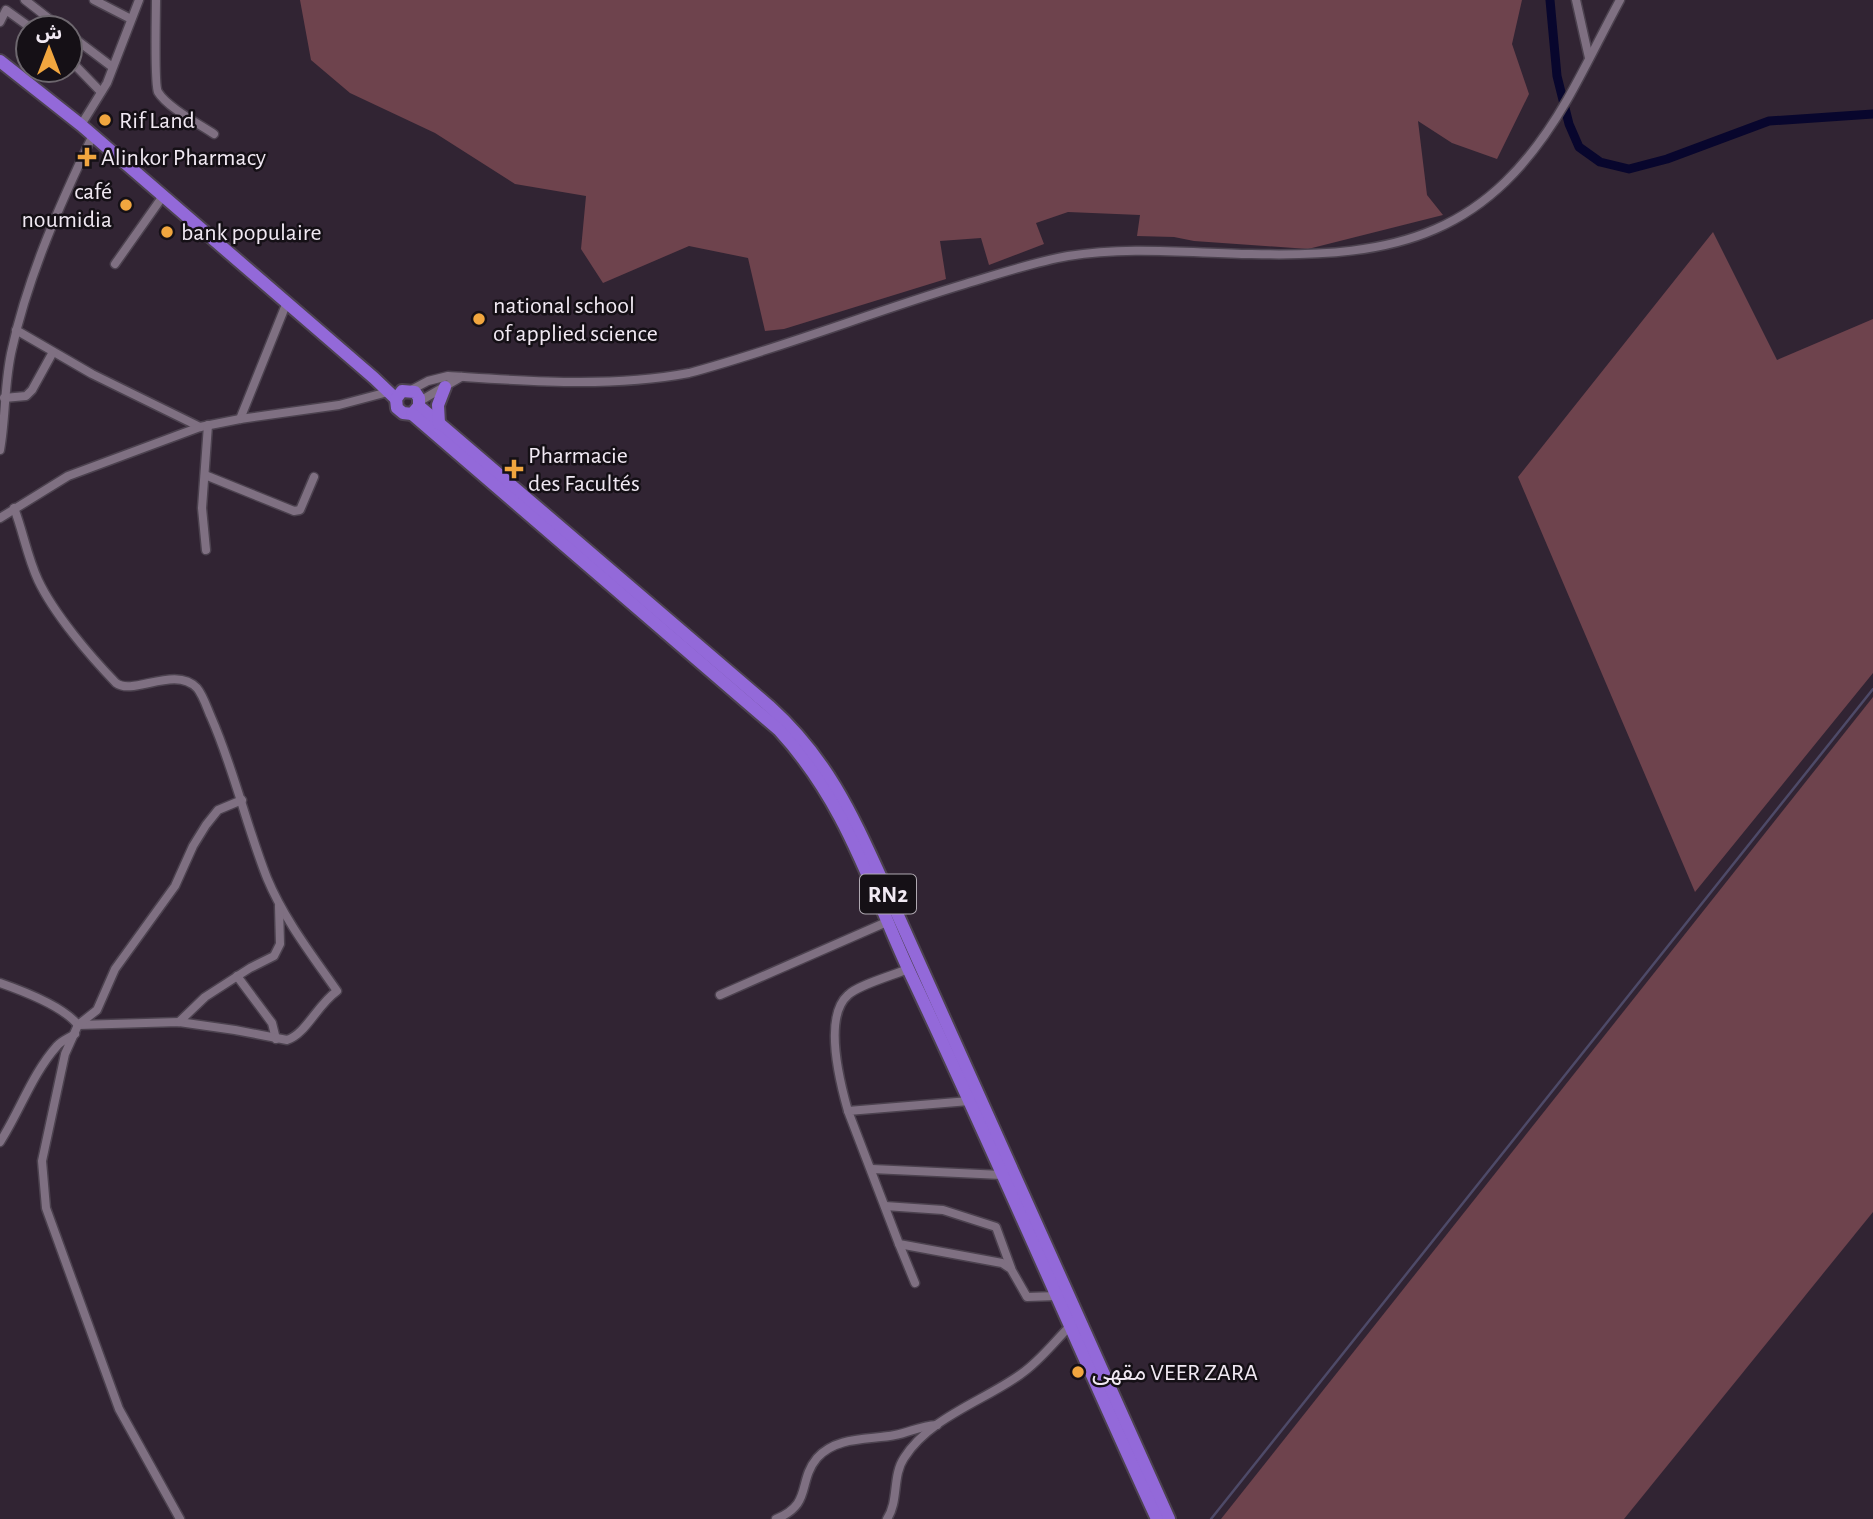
<svg xmlns="http://www.w3.org/2000/svg" width="1873" height="1519" font-family="'Alegreya Sans','Noto Sans Arabic',sans-serif">
	<style>
		.green { fill: #6e434d }
		.lines { fill: none; stroke-linecap: round; stroke-linejoin: round }
		.stream { stroke: #4e4a68; stroke-width: 2.5 }
		.canal { stroke: #08062d; stroke-width: 9 }
		.minor-casing { stroke: #4c424f; stroke-width: 11 }
		.highway-casing { stroke: #4c424f; stroke-width: 16 }
		.minor { stroke: #7f7082; stroke-width: 8 }
		.highway { stroke: #9369d9; stroke-width: 12 }
		.poi-dot { fill: #f1a63f; stroke: #151016; stroke-width: 2.5 }
		.labels { text-anchor: middle; stroke-width: 5; stroke-linejoin: round; paint-order: stroke }
		.shield { fill: #151016; stroke: #afa8b1; stroke-width: 2 }
		.shield-label { font-size: 23px; font-weight: bold; fill: #f1e9f3 }
		.poi-label { font-size: 24px; fill: #f1e9f3; stroke: #151016; text-anchor: start }
	</style>
	<rect width="100%" height="100%" fill="#312433"/>
	<!-- green -->
	<g class="green">
		<polygon points="300,0 1522,0 1512,44 1529,94 1497,159 1452,143 1418,121 1427,195 1443,215 1308,249 1194,241 1174,237 1137,236 1140,215 1068,212 1036,223 1044,244 989,265 981,238 940,241 946,279 784,329 765,331 748,258 689,246 603,283 581,249 586,196 515,184 435,133 350,93 311,60"/>
		<polygon points="1713,232 1777,360 1873,319 1873,673 1695,892 1518,477"/>
		<polygon points="1873,697 1873,1212 1624,1519 1221,1519"/>
	</g>
	<g class="lines">
		<!-- stream -->
		<polyline class="stream" points="1211,1519 1873,689"/>
		<!-- canal -->
		<polyline class="canal" points="1550,0 1557,76 1569,124 1579,147 1600,162 1629,169 1667,159 1769,121 1873,114"/>
		<defs>
			<g id="minor">
				<polyline points="25,0 61,28"/>
				<polyline points="94,0 131,19"/>
				<path d="M156,0C156,14 154,85 158,92C167,107 199,124 214,134"/>
				<polyline points="1576,0 1589,58"/>
				<polyline points="0,22 6,10 31,28"/>
				<polyline points="70,35 111,66"/>
				<polyline points="70,60 101,92"/>
				<polyline points="81,125 107,83 139,0"/>
				<polyline points="115,264 163,196"/>
				<polyline points="16,330 92,374 200,427"/>
				<path d="M411,390L428,381L448,376C528,381 609,388 689,373C782,348 872,312 965,284C999,274 1033,262 1068,256C1129,246 1190,253 1251,254C1399,258 1489,235 1567,100C1586,67 1602,33 1620,0"/>
				<polyline points="4,398 26,396 32,390 53,352"/>
				<polyline points="420,401 461,377"/>
				<polyline points="240,419 287,302"/>
				<path d="M0,450C6,417 4,382 12,349C28,276 60,204 92,137"/>
				<polyline points="205,475 294,511 300,510 314,477"/>
				<polyline points="0,518 68,476 200,427 240,419 339,405 388,392"/>
				<polyline points="206,550 202,508 208,425"/>
				<polyline points="237,976 272,1023 276,1039"/>
				<path d="M0,983C23,991 63,1006 78,1025L179,1022L235,1030L287,1040C306,1034 317,1005 337,991C312,955 284,919 267,878C246,825 234,769 211,717C207,708 203,695 197,688C175,665 133,696 116,683C90,656 54,614 38,580C27,556 23,531 14,508"/>
				<polyline points="720,995 889,921"/>
				<polyline points="179,1022 205,997 250,968 274,956 280,944 279,906"/>
				<polyline points="969,1101 848,1111 899,1244 1002,1263 1011,1269 1027,1297 1057,1296"/>
				<path d="M848,1111C840,1083 823,1017 848,995C858,985 894,975 908,969"/>
				<path d="M0,1142C20,1111 32,1074 57,1046C61,1041 69,1038 75,1034"/>
				<polyline points="872,1169 1002,1175"/>
				<polyline points="885,1206 943,1210 996,1227 1011,1268"/>
				<polyline points="899,1244 915,1283"/>
				<polyline points="180,1519 119,1409 46,1208 42,1161 65,1054 78,1025 97,1010 115,969 175,886 193,846 206,825 218,810 242,800"/>
				<path d="M776,1519C813,1504 797,1482 817,1458C836,1436 870,1440 895,1435C911,1432 919,1426 937,1425"/>
				<path d="M887,1519C899,1501 892,1476 904,1458C930,1417 984,1401 1021,1374C1040,1361 1055,1341 1071,1325"/>
			</g>
			<g id="highway">
				<polyline points="0,61 81,125 374,378 396,399"/>
				<path d="M419,406L412,414L403,413L397,408L396,399L402,391L415,392L419,398V406L769,706C830,761 854,819 887,891L1169,1519"/>
				<path d="M412,414L779,730C847,804 870,887 911,975C996,1155 1074,1338 1157,1519"/>
				<polyline points="439,424 438,405 445,387"/>
			</g>
		</defs>
		<!-- minor casing -->
		<use href="#minor" class="minor-casing"/>
		<!-- highway casing -->
		<use href="#highway" class="highway-casing"/>
		<!-- minor -->
		<use href="#minor" class="minor"/>
		<!-- highway -->
		<use href="#highway" class="highway"/>
	</g>
	<!-- markers -->
	<g class="poi-dot">
		<circle cx="105" cy="120" r="7"/>
		<path d="M83.5 146.5h7v7h7v7h-7v7h-7v-7h-7v-7h7z"/>
		<circle cx="126" cy="205" r="7"/>
		<circle cx="167" cy="232" r="7"/>
		<circle cx="479" cy="319" r="7"/>
		<path d="M510.5 458.5h7v7h7v7h-7v7h-7v-7h-7v-7h7z"/>
		<circle cx="1078" cy="1372" r="7"/>
	</g>
	<g class="labels">
		<!-- shield labels -->
		<rect class="shield" x="860" y="874.5" width="56" height="39" rx="5"/>
		<g class="shield-label">
			<text x="888" y="902">RN2</text>
		</g>
		<!-- poi labels -->
		<g class="poi-label">
			<text x="119" y="128">Rif Land</text>
			<text x="101" y="165">Alinkor Pharmacy</text>
			<text x="112" y="199" text-anchor="end">café<tspan x="112" dy="28">noumidia</tspan></text>
			<text x="181" y="240">bank populaire</text>
			<text x="493" y="313">national school<tspan x="493" dy="28">of applied science</tspan></text>
			<text x="528" y="463">Pharmacie<tspan x="528" dy="28">des Facultés</tspan></text>
			<text x="1092" y="1380">مقهى VEER ZARA</text>
		</g>
	</g>
	<!-- north arrow -->
	<g transform="translate(49 49)"><circle r="33" fill="#151016" stroke="#6d676e" stroke-width="2"/>
	<path d="M0-5L12 26L0 18L-12 26Z" fill="#f1a63f"/>
	<text y="-10" font-size="19" font-weight="bold" text-anchor="middle" fill="#f1e9f3">ش</text>
	</g>
</svg>
